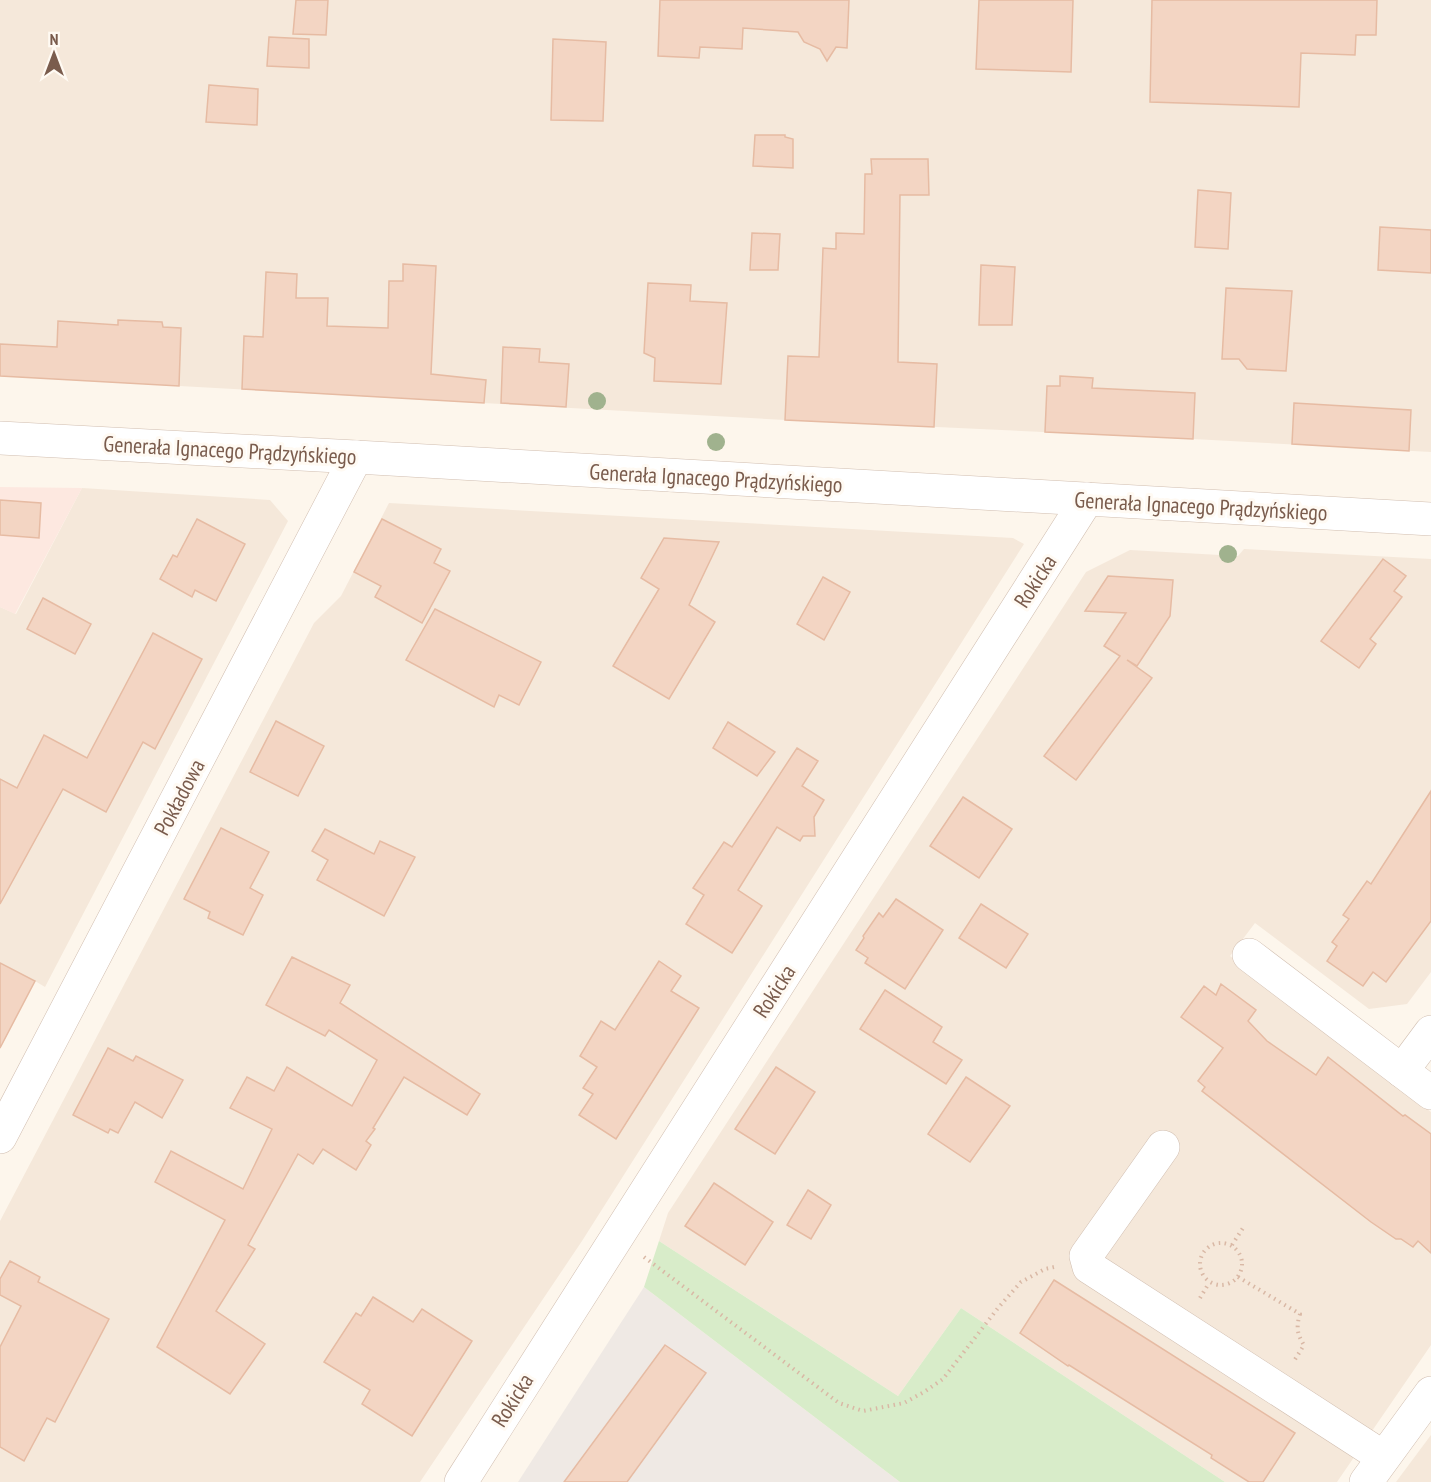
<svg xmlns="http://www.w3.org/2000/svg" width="1431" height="1482" font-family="'PT Sans Narrow',sans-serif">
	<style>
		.residential { fill: #f5e8da }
		.commercial { fill: #fde8e0 }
		.industrial { fill: #efe9e4 }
		.green { fill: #d8ecc9 }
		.building { fill: #f3d5c3; stroke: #e6bba3; stroke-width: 1.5 }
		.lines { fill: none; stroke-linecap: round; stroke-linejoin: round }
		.minor-casing { stroke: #d1beb0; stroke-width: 34 }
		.path { stroke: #d9b8a5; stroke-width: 4; stroke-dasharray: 1.5 4.5; stroke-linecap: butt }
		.minor { stroke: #fff; stroke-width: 33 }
		.tree { fill: #a0b28e }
		.labels { text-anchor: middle; stroke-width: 6; stroke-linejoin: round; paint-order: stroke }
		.street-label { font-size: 22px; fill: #7a5c4d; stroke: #fffaf3 }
	</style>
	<rect width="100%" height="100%" fill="#fdf6ec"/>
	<!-- residential -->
	<g class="residential">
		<polygon points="0,0 1431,0 1431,452 1193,439 785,420 0,376"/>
		<polygon points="82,488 270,500 288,521 45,987 35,981 0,1049 0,607 16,614"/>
		<polygon points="389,503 1013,538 1024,544 582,1241 420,1482 0,1482 0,1221 314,623 341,596"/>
		<polygon points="1244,549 1431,559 1431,972 1407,1004 1369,1009 1255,923 1230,956 1431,1112 1431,1345 1337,1482 1225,1482 961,1308 898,1396 659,1241 668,1213 1086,572 1130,550 1238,556"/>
		<polygon points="1431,1435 1431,1482 1396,1482"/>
	</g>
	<!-- commercial -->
	<polygon class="commercial" points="0,487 82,488 15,614 0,607"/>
	<!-- industrial -->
	<polygon class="industrial" points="644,1287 900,1482 518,1482"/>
	<!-- green -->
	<polygon class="green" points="659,1241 898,1396 961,1308 1225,1482 900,1482 644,1287"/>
	<!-- building -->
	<g class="building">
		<polygon points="296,0 328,0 326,35 293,34"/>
		<polygon points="660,0 849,0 847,48 836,47 827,61 820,49 804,42 798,32 743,28 742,49 700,47 699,58 658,56"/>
		<polygon points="979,0 1073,0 1071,72 976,69"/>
		<polygon points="1152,0 1377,0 1376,35 1356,35 1355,55 1301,53 1299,107 1150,102"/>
		<polygon points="269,37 309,39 309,68 267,66"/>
		<polygon points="553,39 606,42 603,121 551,120"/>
		<polygon points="209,85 258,89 257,125 206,122"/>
		<polygon points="755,135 785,135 785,137 793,139 793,168 753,166"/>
		<polygon points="871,159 928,159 929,195 900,195 898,362 937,364 934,427 785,420 788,356 819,357 823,248 836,249 836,233 864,234 865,174 872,174"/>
		<polygon points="1198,190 1231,193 1228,249 1195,247"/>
		<polygon points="1380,227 1431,230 1431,273 1378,270"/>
		<polygon points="752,233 780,234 778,270 750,270"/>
		<polygon points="403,264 436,266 431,374 486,380 484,403 242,389 244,336 263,337 266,272 297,274 296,298 328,298 327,326 388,328 389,281 403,281"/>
		<polygon points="981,265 1015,267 1012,325 979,325"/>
		<polygon points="648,283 691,285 690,301 727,303 721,384 654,381 655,358 644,353"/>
		<polygon points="1226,288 1292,291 1286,371 1247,369 1239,359 1222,359"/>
		<polygon points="118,320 162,322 163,327 181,328 179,386 0,376 0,344 57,347 58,321 118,325"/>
		<polygon points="503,347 540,349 539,362 569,364 566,407 501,403"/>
		<polygon points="1060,376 1093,378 1092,388 1195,393 1193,439 1045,432 1047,386 1060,386"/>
		<polygon points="1294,403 1411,410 1409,451 1292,444"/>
		<polygon points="0,500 41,503 39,538 0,535"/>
		<polygon points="197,519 245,544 216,601 195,590 192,597 160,579 173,555 177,557"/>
		<polygon points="382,519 441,549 434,563 450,571 422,623 375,597 381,586 354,572"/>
		<polygon points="664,538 719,542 689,605 715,622 669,699 613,666 659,589 641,578"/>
		<polygon points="1383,559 1406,576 1394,591 1402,597 1370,639 1376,644 1359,668 1321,641"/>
		<polygon points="1108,576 1173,580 1170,616 1137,666 1127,660 1152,678 1076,780 1044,756 1120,656 1104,646 1126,613 1085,611"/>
		<polygon points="823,577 850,592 824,640 797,624"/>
		<polygon points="43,598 91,624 75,654 27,629"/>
		<polygon points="435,609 541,662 519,705 499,695 494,707 406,660"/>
		<polygon points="153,633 202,659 155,749 143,742 106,812 63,789 0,904 0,779 17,788 44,735 87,758"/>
		<polygon points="276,721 324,746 298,796 250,772"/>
		<polygon points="728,722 775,752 757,776 713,748"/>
		<polygon points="797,748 818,761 802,786 824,800 814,817 815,836 803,836 800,841 777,827 738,890 762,906 732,953 686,924 704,895 693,888 724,842 732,847"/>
		<polygon points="1431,791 1431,921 1386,982 1373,972 1363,986 1327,961 1337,946 1332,942 1349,919 1343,915 1367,881 1371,884"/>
		<polygon points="963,797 1012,829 979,878 930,846"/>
		<polygon points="221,828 269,852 250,888 263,895 243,935 208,918 210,912 184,899"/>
		<polygon points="325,829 374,854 380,841 415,857 384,916 317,880 328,860 312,851"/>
		<polygon points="896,899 943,930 905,989 865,963 868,958 856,950 864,938 863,936 879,913 883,917"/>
		<polygon points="981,904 1028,934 1006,968 959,938"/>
		<polygon points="292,957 350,985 340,1003 480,1094 467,1115 404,1077 373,1128 375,1129 366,1141 371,1145 356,1170 323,1149 313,1164 298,1154 248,1245 255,1249 216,1311 265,1344 230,1394 157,1347 225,1220 155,1182 171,1151 243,1189 272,1129 230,1108 247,1077 274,1091 287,1067 352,1106 377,1060 329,1030 325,1036 266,1005"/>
		<polygon points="659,961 681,976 671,991 699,1008 616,1139 579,1115 593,1094 583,1088 597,1067 580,1056 601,1021 615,1030"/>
		<polygon points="0,963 35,981 0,1048"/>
		<polygon points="1221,984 1256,1010 1248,1021 1267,1041 1316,1075 1328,1057 1403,1116 1405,1115 1431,1134 1431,1253 1418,1241 1413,1247 1401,1239 1396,1239 1371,1222 1202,1091 1205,1087 1198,1081 1223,1048 1181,1017 1204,986 1216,995"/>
		<polygon points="885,990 942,1027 933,1042 962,1060 946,1084 860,1029"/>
		<polygon points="108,1048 133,1061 136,1056 183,1080 162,1118 135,1102 118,1133 110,1129 108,1133 73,1115"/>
		<polygon points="776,1067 815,1092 775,1154 735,1129"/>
		<polygon points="966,1077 1010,1106 970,1162 928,1134"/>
		<polygon points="714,1183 773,1222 745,1265 685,1226"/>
		<polygon points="808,1190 831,1205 811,1239 787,1225"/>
		<polygon points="10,1261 40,1277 38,1282 109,1319 55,1422 47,1418 24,1461 0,1447 0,1347 21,1306 0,1295 0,1279"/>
		<polygon points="1054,1280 1295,1433 1263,1482 1249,1482 1211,1458 1212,1455 1069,1365 1068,1366 1020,1333"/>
		<polygon points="373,1297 413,1322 422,1309 472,1341 412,1436 362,1404 370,1390 324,1362 356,1313 361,1316"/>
		<polygon points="665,1345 706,1373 627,1482 564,1482"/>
	</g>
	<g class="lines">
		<defs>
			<g id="minor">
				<polyline points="0,438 356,457 1431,519"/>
				<polyline points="1249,955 1431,1093"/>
				<polyline points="1402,1071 1431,1032"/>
				<polyline points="0,1137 356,457"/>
				<polyline points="1163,1147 1086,1256 1089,1267 1383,1457"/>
				<polyline points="461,1482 1087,499"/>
				<polyline points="1366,1482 1431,1393"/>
			</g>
		</defs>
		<!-- minor casing -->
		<use href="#minor" class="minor-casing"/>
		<!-- path -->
		<g class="path">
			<circle cx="1221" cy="1264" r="21"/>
			<polyline points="1232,1245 1243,1228"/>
			<polyline points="644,1257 839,1403 863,1411 904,1403 924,1392 943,1379 998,1308 1021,1282 1045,1269 1054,1267"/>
			<path d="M1238,1277L1300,1314C1296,1327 1297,1334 1304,1345L1294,1361"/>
			<polyline points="1200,1298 1209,1283"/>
		</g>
		<!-- minor -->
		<use href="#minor" class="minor"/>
	</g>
	<!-- trees -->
	<g class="tree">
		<circle cx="597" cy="401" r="9"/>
		<circle cx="716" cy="442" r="9"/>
		<circle cx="1228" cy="554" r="9"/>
	</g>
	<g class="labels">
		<!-- street labels -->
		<g class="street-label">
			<text transform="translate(230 450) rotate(3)" y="8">Generała Ignacego Prądzyńskiego</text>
			<text transform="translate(716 478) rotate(3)" y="8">Generała Ignacego Prądzyńskiego</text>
			<text transform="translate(1201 506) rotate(3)" y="8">Generała Ignacego Prądzyńskiego</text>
			<text transform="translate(1035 581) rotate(-57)" y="8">Rokicka</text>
			<text transform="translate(179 797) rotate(-62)" y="8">Pokładowa</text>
			<text transform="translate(774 991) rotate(-57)" y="8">Rokicka</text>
			<text transform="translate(512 1400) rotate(-58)" y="8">Rokicka</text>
		</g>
	</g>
	<!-- north arrow -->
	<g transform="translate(54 54)" stroke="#fffaf3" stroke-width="4.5" paint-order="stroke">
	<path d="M0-4.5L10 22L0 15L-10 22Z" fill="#7a5c4d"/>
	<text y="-9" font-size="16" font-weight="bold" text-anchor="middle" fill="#7a5c4d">N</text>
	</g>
</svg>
